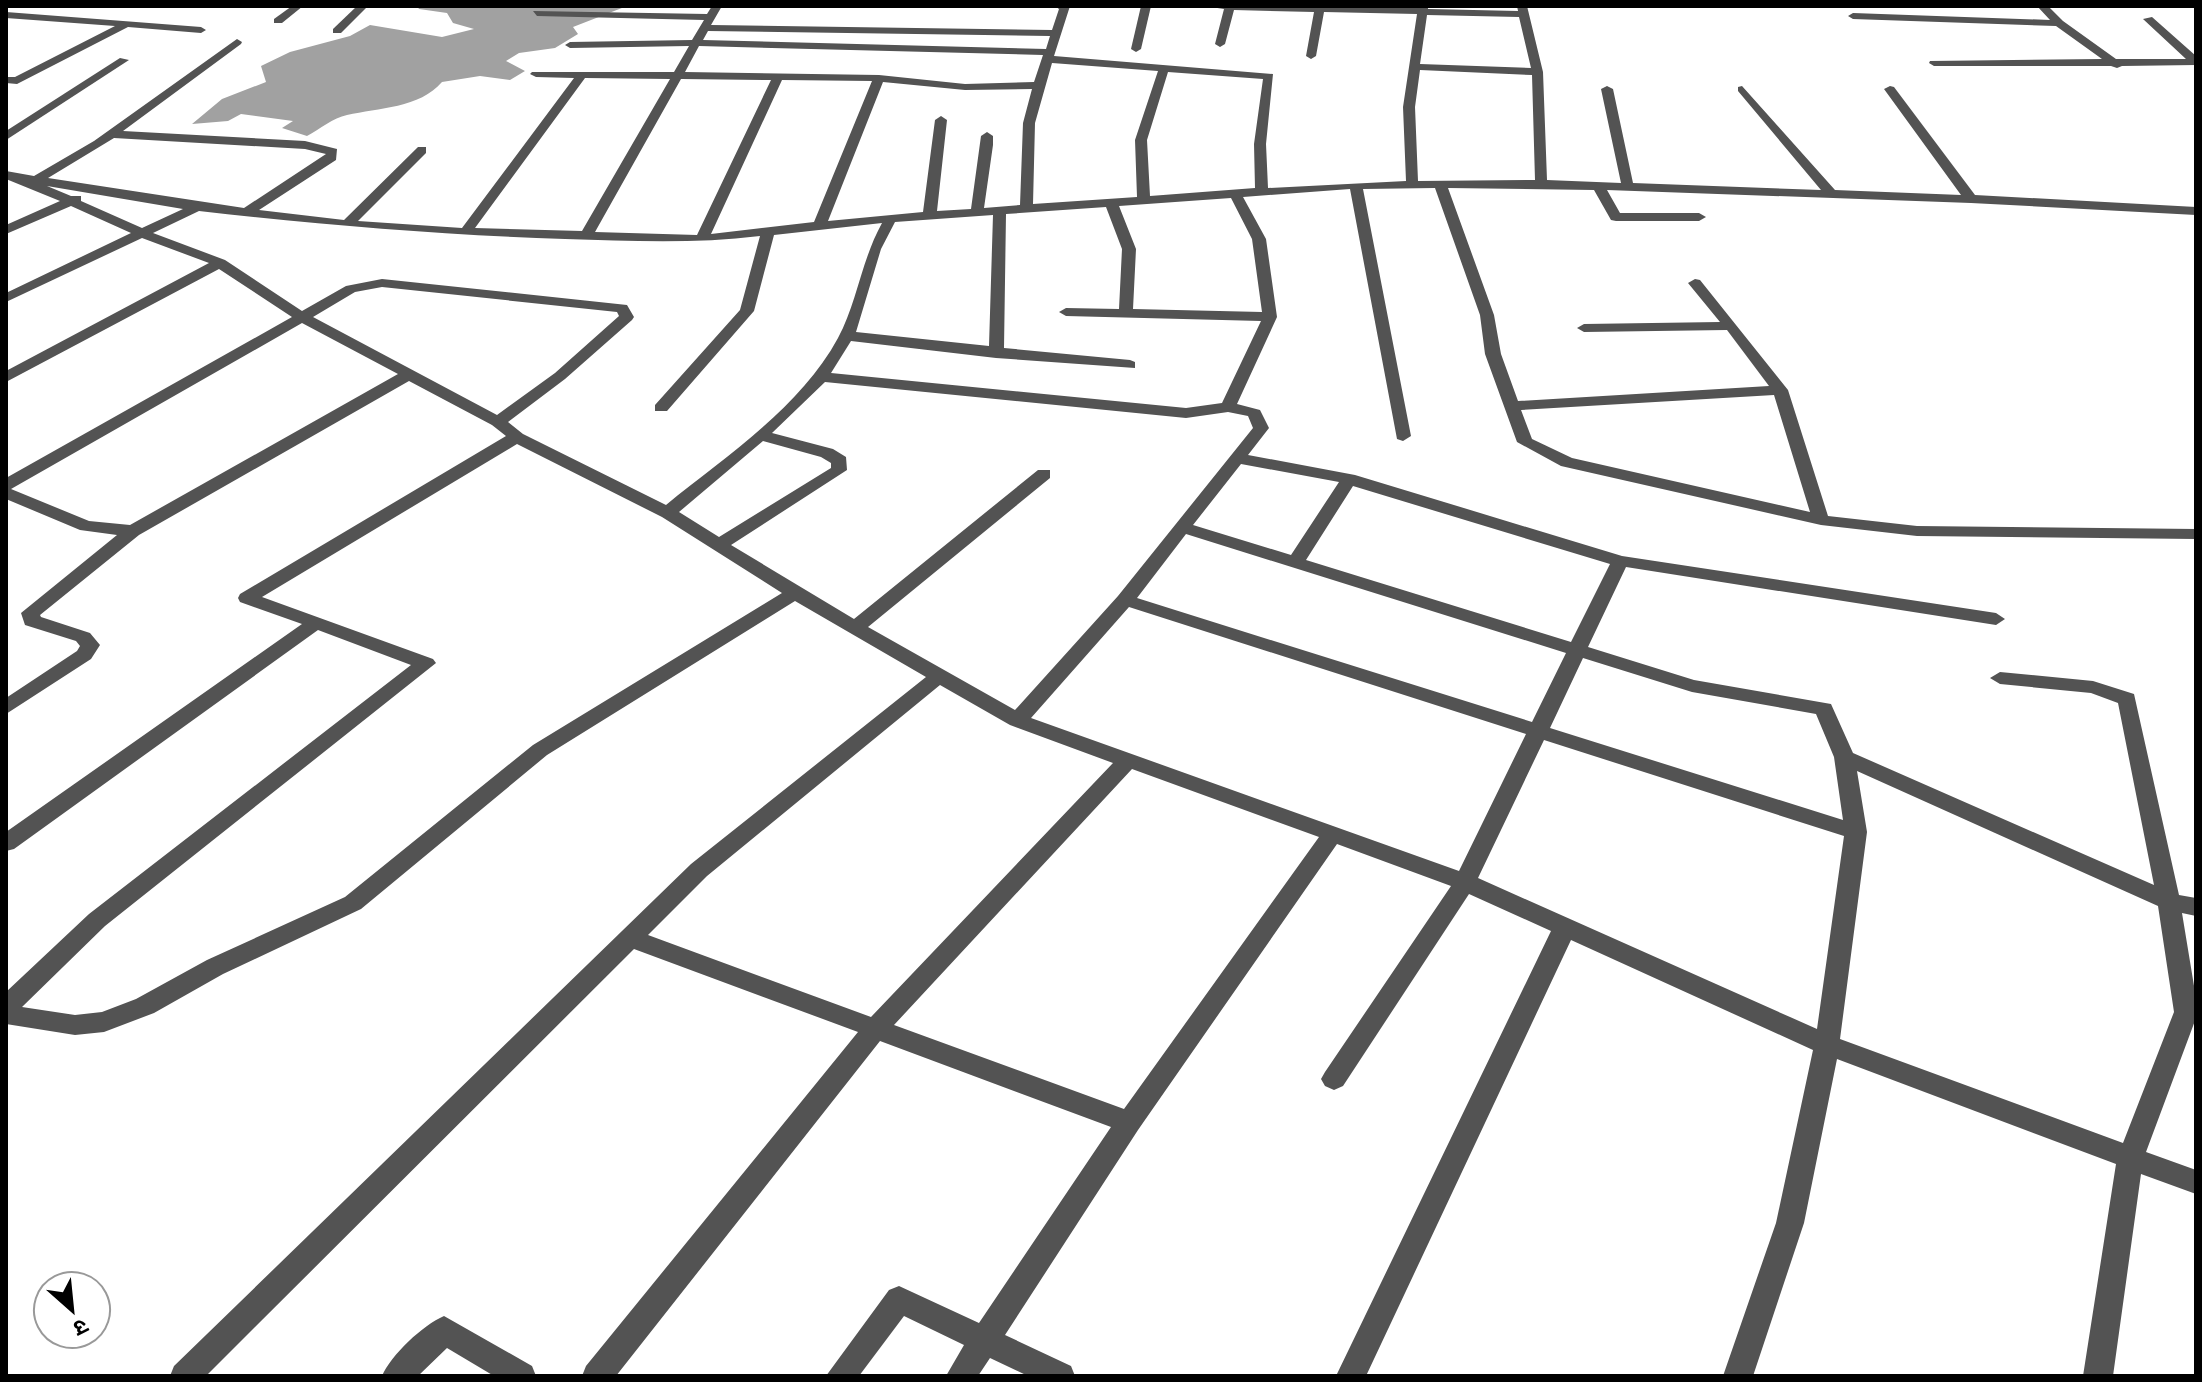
<svg xmlns="http://www.w3.org/2000/svg" width="2202" height="1382" font-family="'Noto Sans','Noto Sans Devanagari',sans-serif">
	<style>
		.water { fill: #a1a1a1 }
		.lines { fill: none; stroke-linecap: round; stroke-linejoin: round }
		.minor { fill: #535353; fill-rule: evenodd }
	</style>
	<rect width="100%" height="100%" fill="#fff"/>
	<!-- water -->
	<path class="water" d="M417,6H627L573,27L578,34L555,48L519,53L506,61L525,71L510,80L480,76L442,82C420,108 378,108 347,115C333,118 320,129 307,136L282,128L293,121L241,114L228,121L192,124L222,99L266,82L261,66L290,52L350,36L370,25L442,37L474,29L453,23L447,13L419,9Z"/>
	<g class="lines">
		<!-- minor -->
		<g class="minor">
			<polygon points="292,6 303,6 282,23 274,23 274,19"/>
			<polygon points="357,6 368,6 341,33 333,33 333,29"/>
			<path d="M712,6H722L711,25L1052,30L1059,9L1055,6H1070L1054,56L1273,74L1266,144L1268,188L1406,181L1403,107L1417,14L1324,12L1316,56L1311,59L1306,56L1314,12L1234,10L1225,44L1220,47L1215,44L1224,9L1204,6H1428V9L1518,11L1517,6H1527L1543,72L1547,180L1621,183L1601,89L1607,86L1613,89L1633,183L1821,190L1738,91V87L1742,86L1835,190L1961,195L1884,89L1890,86L1894,87L1975,195L2196,207V215L1971,203L1607,190L1620,213H1699L1706,217L1699,221H1616L1611,220L1594,190L1448,188L1494,315L1501,354L1518,401L1769,386L1727,330L1584,332L1577,328L1584,324L1720,322L1688,283L1695,279L1700,280L1788,390L1828,516L1917,526L2196,529V539L1917,536L1821,525L1561,466L1517,442L1485,354L1480,315L1435,188L1363,189L1411,436L1403,441L1397,439L1350,189L1243,197L1266,239L1277,317L1237,404L1260,410L1269,428L1248,455L1355,475L1622,556L1996,613L2005,619L1996,625L1626,567L1588,647L1694,680L1831,704L1853,753L2154,885L2118,703L2091,693L2000,684L1990,678L2000,672L2093,681L2134,694L2179,895L2196,898V916L2182,913L2196,998V1018L2146,1152L2196,1170V1194L2141,1174L2113,1376H2083L2116,1164L1837,1059L1804,1223L1753,1376H1723L1776,1223L1813,1050L1571,940L1366,1376H1336L1551,931L1469,894L1343,1086L1334,1090L1325,1086L1321,1079L1325,1072L1451,886L1337,844L1138,1130L1005,1335L1071,1366L1075,1376H1028L990,1358L978,1376H946L964,1345L904,1316L859,1376H826L889,1290L899,1286L979,1323L1111,1127L880,1041L616,1376H582L586,1366L858,1032L634,949L206,1376H170L174,1366L691,864L926,677L795,601L547,755L361,909L223,974L154,1013L104,1032L75,1035L6,1024V992L89,914L411,665L318,630L14,849L6,851V832L302,624L240,602L238,598L240,594L506,436L492,425L409,381L139,535L40,615L41,617L90,633L100,645L91,659L6,714V698L77,651L80,646L76,641L25,625L21,613L117,535L80,530L6,499V478L292,317L219,269L6,382V371L209,263L142,238L6,302V293L131,233L71,206L6,234V225L60,201L6,179V171L34,176L94,141L237,39L242,42L241,44L123,131L305,141L337,149L336,160L259,210L344,220L418,147H426V153L358,221L462,228L574,78L536,77L530,74L532,72H674L689,46L570,48L565,45L570,42L692,40L704,20L537,16L533,11L707,14ZM1427,15L1519,17L1531,68L1420,64ZM708,31L1050,36L1046,49L703,40ZM699,46L1043,55L1034,82L965,84L879,75L685,72ZM1052,63L1158,71L1135,140L1137,197L1033,204L1035,123ZM1420,70L1532,75L1535,180L1418,181L1415,107ZM1168,72L1263,79L1254,144L1255,188L1150,196L1147,140ZM585,78L670,79L582,231L475,228ZM681,79L771,80L697,235L595,232ZM782,80L872,81L814,222L711,234ZM883,82L965,90L1032,89L1023,123L1020,205L984,208L993,145V136L987,132L981,136L971,209L937,211L947,120L941,116L935,120L923,212L828,221ZM114,138L305,149L326,154L244,208L48,178ZM47,186L183,209L142,228L81,201V196H71ZM1231,198L1252,239L1262,312L1133,309L1136,249L1119,206ZM1106,207L1122,249L1119,309L1066,308L1059,312L1066,316L1261,321L1222,403L1186,408L831,373L851,341L996,358L1135,368V362L1130,360L1004,348L1006,214ZM199,211C321,225 442,235 565,239C631,241 695,244 760,236L740,310L655,405V411H667L754,311L774,235L882,223C861,261 857,303 838,338C800,408 726,456 666,505L523,434L508,422L565,379L632,320L634,317L627,305L382,279L346,286L302,311L225,260L153,233ZM993,215L989,346L856,332L881,249L895,222ZM382,287L617,312L619,316L555,373L497,415L313,317L355,292ZM302,323L398,374L130,525L89,521L11,489ZM825,382L1186,418L1228,412L1248,416L1253,428L1118,596L1015,710L868,627L1050,478V470H1038L854,619L731,545L847,470L846,457L833,449L772,433ZM1774,395L1810,512L1572,458L1532,439L1521,410ZM763,441L821,457L831,463V468L719,537L679,512ZM517,444L662,517L782,593L533,745L345,897L207,960L136,999L102,1012L75,1015L22,1007L105,926L436,663L433,659L262,597ZM1241,464L1339,482L1291,555L1193,525ZM1353,486L1610,564L1571,642L1306,560ZM1186,534L1566,653L1532,722L1137,598ZM1129,607L1526,734L1459,871L1031,718ZM1583,658L1692,692L1816,714L1834,757L1843,820L1550,728ZM940,685L1010,725L1113,763L871,1017L648,935L707,876ZM1544,740L1844,836L1817,1029L1478,878ZM1132,769L1319,837L1124,1109L894,1025ZM1857,771L2158,906L2174,1012L2123,1143L1840,1039L1867,832Z"/>
			<polygon points="1141,6 1151,6 1141,49 1136,52 1131,49"/>
			<polygon points="2037,6 2048,6 2063,21 2116,59 2186,59 2143,19 2152,17 2196,56 2196,65 2122,66 2117,68 2111,66 1934,66 1929,63 1930,61 2102,59 2056,26 1853,19 1848,16 1853,13 2050,20"/>
			<polygon points="6,12 201,27 206,30 201,33 128,27 17,84 6,83 6,77 15,77 115,26 6,18"/>
			<polygon points="120,58 129,60 6,140 6,131"/>
			<path d="M444,1316L532,1366L536,1376H494L447,1348L418,1376H382C391,1355 423,1325 444,1316Z"/>
		</g>
	</g>
	<!-- border -->
	<rect width="2202" height="1382" fill="none" stroke="#000000" stroke-width="16"/>
	<!-- north arrow -->
	<g transform="translate(72 1310) rotate(153)"><circle r="38" fill="#ffffff" stroke="#999999" stroke-width="2"/>
	<path d="M0-6L14 30L0 20L-14 30Z" fill="#000000"/>
	<text y="-12" font-size="22" font-weight="bold" text-anchor="middle" fill="#000000">उ</text>
	</g>
</svg>
